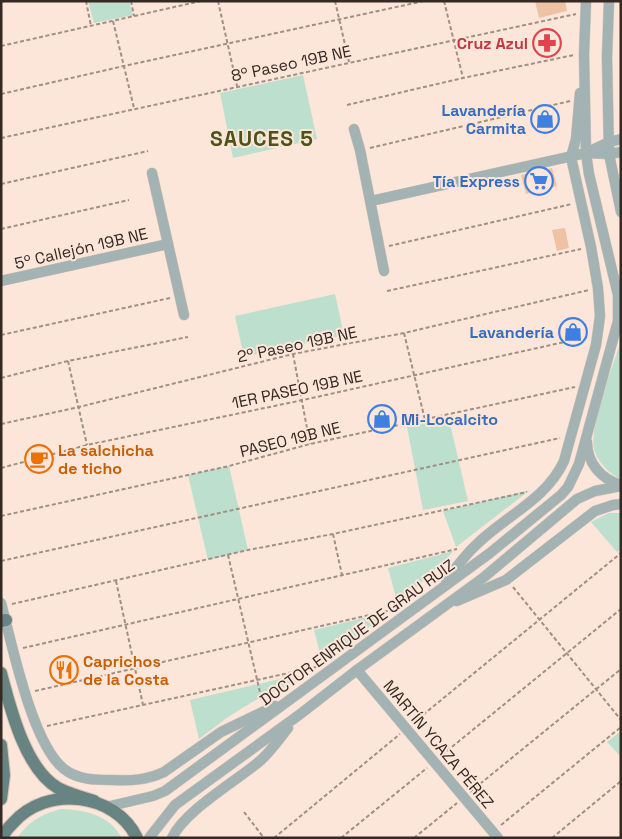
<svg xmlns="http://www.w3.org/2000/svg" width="622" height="839" font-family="'Space Grotesk',sans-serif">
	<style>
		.green { fill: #bddfce }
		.building { fill: #efc2a6 }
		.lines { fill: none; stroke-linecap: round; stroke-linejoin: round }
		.minor-casing { stroke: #d8c4b8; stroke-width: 11 }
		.major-casing { stroke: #d8c4b8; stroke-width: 14 }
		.path { stroke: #a08f85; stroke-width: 2; stroke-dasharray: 4 2.5; stroke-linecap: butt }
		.minor { stroke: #a3b2b2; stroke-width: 10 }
		.major { stroke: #678382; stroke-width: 12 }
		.labels { text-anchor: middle; stroke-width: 4; stroke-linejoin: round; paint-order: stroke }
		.health-label { font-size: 16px; font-weight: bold; fill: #be3a42; stroke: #fce6d9; text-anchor: end }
		.street-label { font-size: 16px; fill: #342923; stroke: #fce6d9 }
		.shop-label { font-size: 16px; font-weight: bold; fill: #366cbe; stroke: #fce6d9; text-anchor: end }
		.food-label { font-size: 16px; font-weight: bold; fill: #c56008; stroke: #fce6d9; text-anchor: start }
		.district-label { font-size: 21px; font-weight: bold; letter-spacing: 1px; fill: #4d5218; stroke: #fce6d9 }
	</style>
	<rect width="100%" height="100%" fill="#fce6d9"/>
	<!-- green -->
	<g class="green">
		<polygon points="88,1 129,1 133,15 94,23"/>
		<polygon points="303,75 317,139 233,158 220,93"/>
		<polygon points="335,294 344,335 244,357 235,316"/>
		<path d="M621,341V480C611,474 599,464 595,452C587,432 614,363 621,341Z"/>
		<polygon points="449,419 468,501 423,510 407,427"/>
		<polygon points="229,466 248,550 208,560 188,475"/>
		<polygon points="530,490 456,547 443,511"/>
		<polygon points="609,513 621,513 621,549 617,552 591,522"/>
		<polygon points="454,551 398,605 388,568"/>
		<polygon points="380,614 382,618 322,661 314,630"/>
		<polygon points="297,675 300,679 254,701 228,717 199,739 190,700"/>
		<polygon points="621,731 621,757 607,742"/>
		<path d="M61,809C86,810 109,815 122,838H17C30,820 41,815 61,809Z"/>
	</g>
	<!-- building -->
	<g class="building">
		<polygon points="535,1 565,1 567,11 539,18"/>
		<polygon points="548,33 553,53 544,55 540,35"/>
		<polygon points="549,112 551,123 541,125 540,114"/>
		<polygon points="552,168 557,186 526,194 521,175"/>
		<polygon points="565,228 569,248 557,251 552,230"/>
		<polygon points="575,317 579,334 566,337 563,324 567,319"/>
	</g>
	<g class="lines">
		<defs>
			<g id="minor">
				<polyline points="609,1 607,57 609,154 621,212"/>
				<polyline points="354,129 360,150 384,271"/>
				<polyline points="587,153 609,154 621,152"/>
				<polyline points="152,173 184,315"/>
				<polyline points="371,201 586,153 609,142 621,139"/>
				<polyline points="1,281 168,244"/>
				<path d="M587,442C587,463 601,479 621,485"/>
				<path d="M446,580C456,568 465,555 476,545C505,516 546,500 564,461L596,345L600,316L598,288L591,247L571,157L576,139L580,93"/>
				<polyline points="457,601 506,580 595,511 613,505 621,504"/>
				<path d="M1,603C12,644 32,744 64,769C78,780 96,780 112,780C131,781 147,780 164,772L221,732L275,706"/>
				<polyline points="357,670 498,838"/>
				<polyline points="106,807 153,796 165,791 490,553 561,495 568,487 579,464 618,321 618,295 589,174 586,153 584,54 586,1"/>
				<polyline points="149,838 175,805 299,715 357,670 483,578 577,499 595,491 621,486"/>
				<path d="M172,838C185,810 237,781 261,760C271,751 280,738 288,728"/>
			</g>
			<g id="major">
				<polyline points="1,621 6,620"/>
				<path d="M1,673C10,707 25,769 58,788C69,794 82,797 94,801"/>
				<polyline points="1,745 4,775 1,799"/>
				<path d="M2,838C4,832 9,827 13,823C46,785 115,792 137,838"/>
			</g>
		</defs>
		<!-- minor casing -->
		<use href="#minor" class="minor-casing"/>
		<!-- major casing -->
		<use href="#major" class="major-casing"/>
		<!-- path -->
		<g class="path">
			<polyline points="86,1 91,26"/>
			<polyline points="131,1 134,16"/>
			<polyline points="218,1 237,86"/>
			<polyline points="335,1 349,62"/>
			<polyline points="444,1 463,78"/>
			<polyline points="1,2 4,1"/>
			<polyline points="113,21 134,108"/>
			<polyline points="1,46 201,1"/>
			<polyline points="1,94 124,66 424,1"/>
			<polyline points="347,105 463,78 574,55"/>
			<polyline points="1,138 576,14"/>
			<polyline points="370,148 570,101"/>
			<polyline points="1,184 148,151"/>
			<polyline points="1,229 129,200"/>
			<polyline points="389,246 572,204"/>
			<polyline points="387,291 581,249"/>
			<polyline points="404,333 425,420"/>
			<polyline points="1,335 170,298"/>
			<polyline points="293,354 310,444"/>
			<polyline points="68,361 87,445"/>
			<polyline points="1,378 68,361 188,337"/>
			<polyline points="1,424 79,407 293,354 404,333 589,290"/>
			<polyline points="1,468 87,445 303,400 587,337"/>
			<polyline points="1,516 229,466 310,444 575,387"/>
			<polyline points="333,534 342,575"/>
			<polyline points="228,555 262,701"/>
			<polyline points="1,561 560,438"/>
			<polyline points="116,581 143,705"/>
			<polyline points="513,587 621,720"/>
			<polyline points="12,604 248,550 333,534 527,492"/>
			<polyline points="23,648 457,549"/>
			<polyline points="35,691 396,609"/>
			<polyline points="413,723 621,553"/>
			<polyline points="47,726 316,667"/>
			<polyline points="442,755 621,609"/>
			<polyline points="470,792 621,669"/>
			<polyline points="244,812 264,838"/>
			<polyline points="501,825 621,727"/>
			<polyline points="274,838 400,734"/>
			<polyline points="341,838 427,768"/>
			<polyline points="414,838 457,803"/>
			<polyline points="552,838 621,781"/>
		</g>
		<!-- minor -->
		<use href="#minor" class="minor"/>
		<!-- major -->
		<use href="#major" class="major"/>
	</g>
	<!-- icons -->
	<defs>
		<symbol id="pharmacy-ring" viewBox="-11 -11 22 22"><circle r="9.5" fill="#fce6d9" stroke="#e0444e" stroke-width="1.5"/><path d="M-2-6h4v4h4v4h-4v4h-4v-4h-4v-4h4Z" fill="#e0444e"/></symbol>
		<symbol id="shop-ring" viewBox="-11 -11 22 22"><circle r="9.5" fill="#fce6d9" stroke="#3f7fe0" stroke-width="1.5"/><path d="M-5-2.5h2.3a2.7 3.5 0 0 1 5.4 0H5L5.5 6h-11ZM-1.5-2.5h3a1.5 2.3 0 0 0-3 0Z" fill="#3f7fe0"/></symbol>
		<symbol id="supermarket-ring" viewBox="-11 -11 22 22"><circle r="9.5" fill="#fce6d9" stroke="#3f7fe0" stroke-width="1.5"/><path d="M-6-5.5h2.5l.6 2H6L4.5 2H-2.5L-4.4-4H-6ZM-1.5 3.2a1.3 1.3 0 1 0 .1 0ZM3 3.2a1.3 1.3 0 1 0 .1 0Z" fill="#3f7fe0"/></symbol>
		<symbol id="cafe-ring" viewBox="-11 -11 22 22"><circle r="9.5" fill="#fce6d9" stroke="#e8710a" stroke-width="1.5"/><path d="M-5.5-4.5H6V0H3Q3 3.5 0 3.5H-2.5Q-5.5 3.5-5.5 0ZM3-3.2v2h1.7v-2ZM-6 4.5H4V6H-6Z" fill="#e8710a"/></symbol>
		<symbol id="restaurant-ring" viewBox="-11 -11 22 22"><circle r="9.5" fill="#fce6d9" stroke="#e8710a" stroke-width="1.5"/><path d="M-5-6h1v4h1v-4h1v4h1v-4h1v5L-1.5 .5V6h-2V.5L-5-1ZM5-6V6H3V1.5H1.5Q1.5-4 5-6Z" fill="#e8710a"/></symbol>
	</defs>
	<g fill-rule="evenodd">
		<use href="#pharmacy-ring" x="531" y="27" width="32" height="32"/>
		<use href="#shop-ring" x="529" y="103" width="32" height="32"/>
		<use href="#supermarket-ring" x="523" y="165" width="32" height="32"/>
		<use href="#shop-ring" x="557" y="316" width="32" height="32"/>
		<use href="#shop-ring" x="366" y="403" width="32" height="32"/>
		<use href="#cafe-ring" x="23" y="443" width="32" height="32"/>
		<use href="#restaurant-ring" x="48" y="654" width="32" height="32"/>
	</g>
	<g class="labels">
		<!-- health labels -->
		<g class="health-label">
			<text x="528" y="49">Cruz Azul</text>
		</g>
		<!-- street labels -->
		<g class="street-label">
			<text transform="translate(291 63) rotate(-12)" y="6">8º Paseo 19B NE</text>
			<text transform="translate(81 248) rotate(-13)" y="6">5º Callejón 19B NE</text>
			<text transform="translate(297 344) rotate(-12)" y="6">2º Paseo 19B NE</text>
			<text transform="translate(297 389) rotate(-12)" y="6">1ER PASEO 19B NE</text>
			<text transform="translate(290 439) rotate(-14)" y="6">PASEO 19B NE</text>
			<text transform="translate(357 632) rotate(-36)" y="6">DOCTOR ENRIQUE DE GRAU RUIZ</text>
			<text transform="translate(439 744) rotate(50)" y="6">MARTÍN YCAZA PÉREZ</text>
		</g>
		<!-- shop labels -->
		<g class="shop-label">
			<text x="526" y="116">Lavandería<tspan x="526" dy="18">Carmita</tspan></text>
			<text x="520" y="187">Tía Express</text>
			<text x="554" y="338">Lavandería</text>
			<text x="401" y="425" text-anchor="start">Mi-Localcito</text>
		</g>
		<!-- food labels -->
		<g class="food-label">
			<text x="58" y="456">La salchicha<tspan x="58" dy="18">de ticho</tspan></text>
			<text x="83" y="667">Caprichos<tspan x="83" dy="18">de la Costa</tspan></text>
		</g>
		<!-- district labels -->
		<g class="district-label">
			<text x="262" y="146">SAUCES 5</text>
		</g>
	</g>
	<!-- border -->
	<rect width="622" height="839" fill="none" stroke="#342923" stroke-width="5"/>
</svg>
